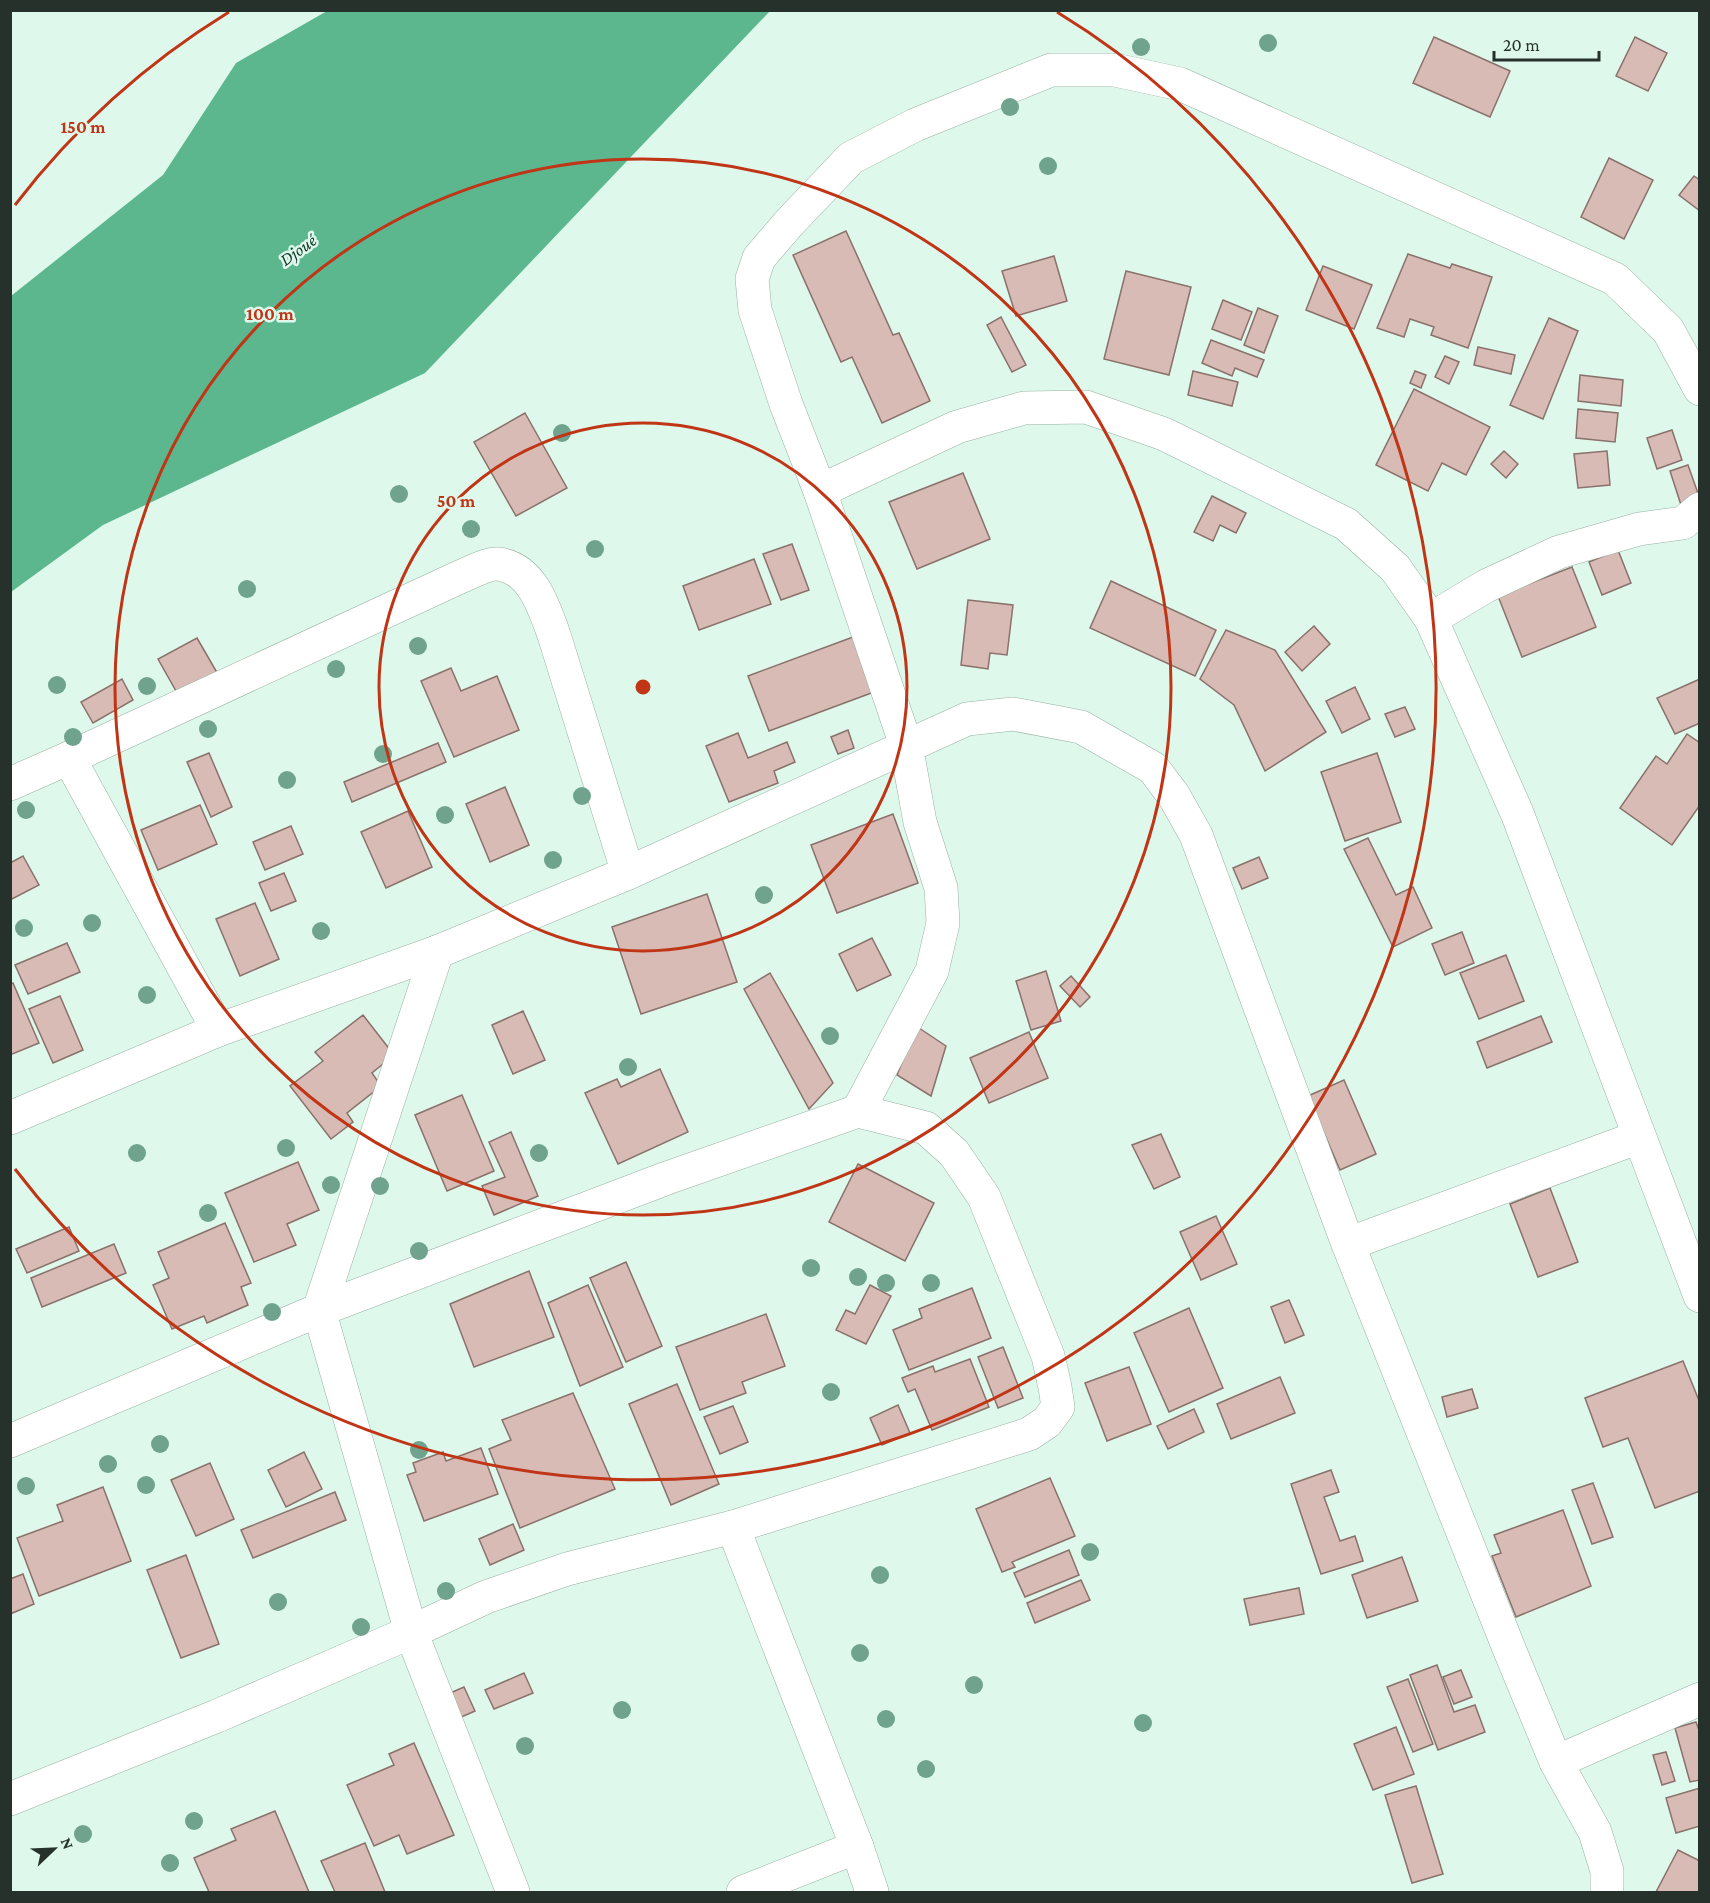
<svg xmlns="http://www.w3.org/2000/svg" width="1710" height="1903" font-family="'Crimson Pro',serif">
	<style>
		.water { fill: #5cb78f }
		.building { fill: #d7bbb4; stroke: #8a716b; stroke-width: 1.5 }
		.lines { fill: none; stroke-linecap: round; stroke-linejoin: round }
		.minor-casing { stroke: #98b1a4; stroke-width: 34 }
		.minor { stroke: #fff; stroke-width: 33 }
		.tree { fill: #6fa38e }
		.ring { fill: none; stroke: #bf3516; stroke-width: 3 }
		.labels { text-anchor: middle; stroke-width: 5; stroke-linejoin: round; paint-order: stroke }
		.water-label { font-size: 18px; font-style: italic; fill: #103928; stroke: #def9eb }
		.centre { fill: #bf3516; stroke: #def9eb; stroke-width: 3 }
		.ring-label { font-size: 18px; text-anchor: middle; font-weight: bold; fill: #bf3516; stroke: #def9eb; stroke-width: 5; stroke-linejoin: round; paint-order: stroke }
	</style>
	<rect width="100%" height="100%" fill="#def9eb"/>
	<!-- water -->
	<polygon class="water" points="327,11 770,11 425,373 103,525 11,592 11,296 163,175 236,63"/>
	<!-- building -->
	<g class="building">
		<polygon points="1434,37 1510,71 1490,117 1413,83"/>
		<polygon points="1635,37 1667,53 1648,91 1616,76"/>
		<polygon points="1609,158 1653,180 1624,239 1581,217"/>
		<polygon points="1694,176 1700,180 1700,211 1679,195"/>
		<polygon points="846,231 893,335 899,333 930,401 882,423 852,357 841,362 793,255"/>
		<polygon points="1408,254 1450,268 1452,264 1492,277 1468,348 1431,335 1434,327 1410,319 1404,337 1377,328"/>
		<polygon points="1054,256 1067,301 1016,316 1002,271"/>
		<polygon points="1323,266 1372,285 1354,329 1306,310"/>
		<polygon points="1126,271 1191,287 1169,375 1104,359"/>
		<polygon points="1223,300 1252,312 1241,340 1212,329"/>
		<polygon points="1258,308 1278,316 1264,353 1244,345"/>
		<polygon points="1001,317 1026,365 1012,372 987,325"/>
		<polygon points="1549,318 1578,331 1543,419 1510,405"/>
		<polygon points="1211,340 1264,360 1257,377 1235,368 1232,376 1202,363"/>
		<polygon points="1478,347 1515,355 1511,374 1474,365"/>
		<polygon points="1445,356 1459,362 1449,384 1435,377"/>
		<polygon points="1193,371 1238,382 1232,406 1188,395"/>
		<polygon points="1415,371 1426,375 1421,388 1410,383"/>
		<polygon points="1580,375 1623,380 1621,406 1578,401"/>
		<polygon points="1414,389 1490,427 1466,475 1442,463 1428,491 1376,465"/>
		<polygon points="1578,409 1618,413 1615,442 1576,438"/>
		<polygon points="525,413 567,488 516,516 474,442"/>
		<polygon points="1672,430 1682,460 1657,469 1647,438"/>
		<polygon points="1504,451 1518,464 1506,478 1491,464"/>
		<polygon points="1607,451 1610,485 1578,488 1574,454"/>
		<polygon points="1688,465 1700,499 1681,505 1670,471"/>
		<polygon points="963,473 990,539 917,569 889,502"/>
		<polygon points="1212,496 1246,513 1236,533 1220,525 1213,541 1194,532"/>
		<polygon points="792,544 809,590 781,600 763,554"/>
		<polygon points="1618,550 1631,583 1602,595 1589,562"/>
		<polygon points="754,559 771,604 699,630 683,586"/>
		<polygon points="1572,567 1596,627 1522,657 1498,596"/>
		<polygon points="1111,581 1216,630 1195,676 1090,628"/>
		<polygon points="968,600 1013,605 1007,655 990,653 988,669 961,665"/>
		<polygon points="1314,626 1330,644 1302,671 1285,652"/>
		<polygon points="1226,630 1275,650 1326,732 1265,771 1234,705 1200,679"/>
		<polygon points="853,637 874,692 769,731 748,676"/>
		<polygon points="197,638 219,676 180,698 158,659"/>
		<polygon points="451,668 461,691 497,676 519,730 454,757 421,681"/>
		<polygon points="122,679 133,700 93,723 81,702"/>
		<polygon points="1700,679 1700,723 1675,734 1657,698"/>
		<polygon points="1355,687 1370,719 1342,733 1326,701"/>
		<polygon points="1405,707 1415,729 1395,737 1385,714"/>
		<polygon points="848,730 854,748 838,754 831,737"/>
		<polygon points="738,733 748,758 787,742 795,762 774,771 778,783 729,802 706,746"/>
		<polygon points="1687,734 1700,743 1700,805 1672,845 1620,808 1656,756 1667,764"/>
		<polygon points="438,743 446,762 352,802 344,782"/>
		<polygon points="209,753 232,807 211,817 187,762"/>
		<polygon points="1377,753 1401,822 1345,841 1321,772"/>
		<polygon points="505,787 529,845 490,862 466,804"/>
		<polygon points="200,805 217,844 158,870 141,830"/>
		<polygon points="408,811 432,867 386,888 361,832"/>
		<polygon points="893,814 918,883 837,913 811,845"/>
		<polygon points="291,826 303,854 265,870 253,842"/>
		<polygon points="1368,838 1396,895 1413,887 1432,928 1393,947 1344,849"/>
		<polygon points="23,856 39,885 10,900 10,863"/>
		<polygon points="1259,857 1268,878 1242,889 1233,868"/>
		<polygon points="284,873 296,901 271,911 259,883"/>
		<polygon points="707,894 737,982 641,1014 612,927"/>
		<polygon points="255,903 279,959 240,976 216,919"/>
		<polygon points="1462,932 1474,963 1445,975 1432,944"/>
		<polygon points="872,938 891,975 857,991 839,954"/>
		<polygon points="67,943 80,972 28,994 15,965"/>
		<polygon points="1506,955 1524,1001 1479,1019 1460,973"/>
		<polygon points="1046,971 1061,1021 1031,1030 1016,981"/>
		<polygon points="770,973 833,1083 809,1109 744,989"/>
		<polygon points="1071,976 1090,997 1080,1007 1060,986"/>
		<polygon points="13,983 39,1043 10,1055 10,984"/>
		<polygon points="60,996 83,1050 53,1063 29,1009"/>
		<polygon points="523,1011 545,1060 513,1074 492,1025"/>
		<polygon points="363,1015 394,1055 372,1073 381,1086 347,1113 353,1122 331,1139 290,1086 323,1061 315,1052"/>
		<polygon points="1541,1016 1552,1042 1487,1068 1477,1042"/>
		<polygon points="916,1026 946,1046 931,1096 897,1075"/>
		<polygon points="1029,1032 1048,1078 989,1103 970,1058"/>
		<polygon points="660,1069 688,1132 618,1164 585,1093 617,1079 621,1087"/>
		<polygon points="1344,1080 1376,1154 1340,1170 1308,1096"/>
		<polygon points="462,1095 494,1171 447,1191 415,1115"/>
		<polygon points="511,1132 538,1196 494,1215 482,1186 505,1177 489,1142"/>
		<polygon points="1161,1134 1180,1177 1154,1189 1132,1145"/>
		<polygon points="298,1162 319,1210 287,1224 296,1245 254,1262 225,1193"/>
		<polygon points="858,1164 934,1203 905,1261 829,1222"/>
		<polygon points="1550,1188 1578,1262 1538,1277 1510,1204"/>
		<polygon points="1216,1216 1237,1264 1201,1280 1180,1232"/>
		<polygon points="225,1223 251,1283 241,1287 248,1305 207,1323 204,1316 172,1329 153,1285 169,1278 158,1252"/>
		<polygon points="69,1227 79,1251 27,1273 16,1249"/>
		<polygon points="114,1244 126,1273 42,1307 31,1278"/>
		<polygon points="626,1262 662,1346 626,1362 590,1278"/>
		<polygon points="529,1271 554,1337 474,1367 450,1304"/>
		<polygon points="588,1285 623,1367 580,1386 548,1303"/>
		<polygon points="870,1285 891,1296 866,1344 836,1330 846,1310 855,1314"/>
		<polygon points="972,1288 991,1338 909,1370 893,1330 922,1318 919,1309"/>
		<polygon points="1289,1300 1304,1335 1285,1343 1271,1307"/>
		<polygon points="1189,1308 1223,1388 1169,1412 1134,1333"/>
		<polygon points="766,1314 785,1366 742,1382 746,1393 700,1410 676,1347"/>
		<polygon points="1003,1347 1023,1398 998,1408 978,1357"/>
		<polygon points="970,1359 989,1407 932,1430 915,1389 908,1392 902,1378 933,1366 935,1372"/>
		<polygon points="1683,1361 1700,1403 1700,1491 1655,1508 1628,1438 1603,1447 1585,1398"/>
		<polygon points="1129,1367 1151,1424 1107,1441 1085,1383"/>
		<polygon points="1280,1377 1295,1413 1231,1439 1217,1404"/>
		<polygon points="677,1384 719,1484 671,1505 629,1404"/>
		<polygon points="1472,1389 1478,1408 1447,1417 1442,1397"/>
		<polygon points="573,1393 615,1489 520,1528 489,1449 511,1440 502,1420"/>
		<polygon points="898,1405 910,1433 882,1445 870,1418"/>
		<polygon points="733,1406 748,1442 720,1454 704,1417"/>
		<polygon points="1194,1409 1204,1432 1168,1449 1157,1426"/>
		<polygon points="481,1448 498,1494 424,1521 407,1475 416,1472 413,1463 443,1452 446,1461"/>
		<polygon points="304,1452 322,1489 286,1507 268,1470"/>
		<polygon points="210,1463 234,1519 196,1536 171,1480"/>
		<polygon points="1331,1470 1339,1492 1324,1497 1340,1541 1355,1536 1363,1561 1321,1574 1291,1484"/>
		<polygon points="1050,1478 1075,1536 1012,1562 1015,1567 1002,1572 976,1509"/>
		<polygon points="1593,1483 1613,1537 1592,1544 1572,1490"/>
		<polygon points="103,1487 131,1561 39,1596 17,1538 63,1521 57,1505"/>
		<polygon points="335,1492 346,1520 253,1558 241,1530"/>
		<polygon points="1563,1510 1591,1586 1516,1617 1492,1556 1501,1553 1494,1535"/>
		<polygon points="513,1524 524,1550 490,1565 479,1539"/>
		<polygon points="1069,1550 1079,1575 1025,1597 1014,1573"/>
		<polygon points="186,1555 219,1644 181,1658 147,1570"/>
		<polygon points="1402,1557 1418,1601 1367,1618 1352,1575"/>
		<polygon points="23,1574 34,1604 10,1614 10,1579"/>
		<polygon points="1081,1580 1090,1600 1035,1623 1027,1603"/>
		<polygon points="1299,1588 1304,1614 1250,1625 1244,1599"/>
		<polygon points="1437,1665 1454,1712 1475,1705 1485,1732 1438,1750 1410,1675"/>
		<polygon points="1461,1670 1472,1697 1454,1704 1443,1677"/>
		<polygon points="524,1673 533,1693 494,1709 485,1690"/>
		<polygon points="1408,1679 1433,1744 1413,1752 1387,1687"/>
		<polygon points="464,1687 475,1711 459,1718 448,1694"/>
		<polygon points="1696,1722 1700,1733 1700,1780 1690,1782 1675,1728"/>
		<polygon points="1396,1727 1414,1774 1373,1790 1354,1744"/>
		<polygon points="414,1743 454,1835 407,1854 399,1835 374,1846 347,1785 394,1765 389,1754"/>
		<polygon points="1666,1752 1675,1781 1662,1785 1653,1755"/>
		<polygon points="1416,1786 1443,1874 1412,1883 1385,1795"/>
		<polygon points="1700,1788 1700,1826 1676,1833 1666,1798"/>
		<polygon points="275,1811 309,1892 209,1892 194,1858 236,1840 231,1829"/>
		<polygon points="365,1843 385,1892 335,1892 321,1861"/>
		<polygon points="1678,1850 1700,1861 1700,1892 1656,1892"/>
	</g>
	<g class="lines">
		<defs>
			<g id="minor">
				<polyline points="820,491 957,427 1024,408 1086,407 1164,434 1346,524 1395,568 1431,619 1517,813 1700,1296"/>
				<polyline points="1431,619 1486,586 1559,552 1639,529 1683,523 1700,509"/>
				<path d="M69,758L462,576C472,572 488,563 498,564C532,568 544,607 554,635L628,873"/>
				<polyline points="10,784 69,758 218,1030"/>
				<polyline points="437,952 319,1310 411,1632 513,1892"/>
				<polyline points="10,1118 218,1030 437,952 628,873 967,719 1013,714 1081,727 1153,768 1174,796 1196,835 1348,1244 1510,1651 1556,1762 1595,1832 1607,1871 1607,1892"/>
				<polyline points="1348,1244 1639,1137"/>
				<polyline points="10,1441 319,1310 667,1178 858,1111 932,971 943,923 941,888 920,822 906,745 820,491 786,404 755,310 752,279 759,258 789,223 851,158 915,125 1051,70 1115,70 1180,84 1615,279 1668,330 1700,389"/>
				<polyline points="733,1527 857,1847 872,1892"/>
				<polyline points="1556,1762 1700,1699"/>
				<polyline points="10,1799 217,1716 411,1632 486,1597 567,1569 733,1527 1029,1434 1047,1422 1058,1407 1055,1387 1048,1356 984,1197 954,1153 926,1128 858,1111"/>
				<polyline points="743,1892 857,1847"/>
			</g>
		</defs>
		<!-- minor casing -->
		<use href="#minor" class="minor-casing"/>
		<!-- minor -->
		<use href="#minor" class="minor"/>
	</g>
	<!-- trees -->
	<g class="tree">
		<circle cx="1268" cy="43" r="9"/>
		<circle cx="1141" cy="47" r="9"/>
		<circle cx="1010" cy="107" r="9"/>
		<circle cx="1048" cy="166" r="9"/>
		<circle cx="562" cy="433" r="9"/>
		<circle cx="399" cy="494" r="9"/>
		<circle cx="471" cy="529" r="9"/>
		<circle cx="595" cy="549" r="9"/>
		<circle cx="247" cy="589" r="9"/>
		<circle cx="418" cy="646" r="9"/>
		<circle cx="336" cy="669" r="9"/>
		<circle cx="57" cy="685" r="9"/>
		<circle cx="147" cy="686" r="9"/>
		<circle cx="208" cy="729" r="9"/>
		<circle cx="73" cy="737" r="9"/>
		<circle cx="383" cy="754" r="9"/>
		<circle cx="287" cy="780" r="9"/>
		<circle cx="582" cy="796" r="9"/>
		<circle cx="26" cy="810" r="9"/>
		<circle cx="445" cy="815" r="9"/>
		<circle cx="553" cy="860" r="9"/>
		<circle cx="764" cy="895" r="9"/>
		<circle cx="92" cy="923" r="9"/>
		<circle cx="24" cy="928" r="9"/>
		<circle cx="321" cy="931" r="9"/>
		<circle cx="147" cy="995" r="9"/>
		<circle cx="830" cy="1036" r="9"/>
		<circle cx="628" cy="1067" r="9"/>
		<circle cx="286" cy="1148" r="9"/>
		<circle cx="137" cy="1153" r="9"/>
		<circle cx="539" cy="1153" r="9"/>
		<circle cx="331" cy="1185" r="9"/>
		<circle cx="380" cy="1186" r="9"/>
		<circle cx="208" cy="1213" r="9"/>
		<circle cx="419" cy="1251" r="9"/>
		<circle cx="811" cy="1268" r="9"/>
		<circle cx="858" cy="1277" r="9"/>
		<circle cx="886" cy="1283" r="9"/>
		<circle cx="931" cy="1283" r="9"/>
		<circle cx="272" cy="1312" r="9"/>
		<circle cx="831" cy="1392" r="9"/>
		<circle cx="160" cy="1444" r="9"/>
		<circle cx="419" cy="1450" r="9"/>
		<circle cx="108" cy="1464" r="9"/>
		<circle cx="146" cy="1485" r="9"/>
		<circle cx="26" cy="1486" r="9"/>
		<circle cx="1090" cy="1552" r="9"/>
		<circle cx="880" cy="1575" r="9"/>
		<circle cx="446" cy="1591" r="9"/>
		<circle cx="278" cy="1602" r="9"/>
		<circle cx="361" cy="1627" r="9"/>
		<circle cx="860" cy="1653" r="9"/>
		<circle cx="974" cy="1685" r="9"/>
		<circle cx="622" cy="1710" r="9"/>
		<circle cx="886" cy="1719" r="9"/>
		<circle cx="1143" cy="1723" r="9"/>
		<circle cx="525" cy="1746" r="9"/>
		<circle cx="926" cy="1769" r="9"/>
		<circle cx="194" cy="1821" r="9"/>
		<circle cx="83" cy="1834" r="9"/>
		<circle cx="170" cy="1863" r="9"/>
	</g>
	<!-- distance rings -->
	<g class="ring">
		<circle cx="643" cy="687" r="264"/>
		<circle cx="643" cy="687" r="528"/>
		<path d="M15 205A792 792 0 0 1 229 12M1057 12A792 792 0 1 1 15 1169"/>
	</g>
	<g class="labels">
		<!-- water labels -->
		<g class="water-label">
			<text transform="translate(298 250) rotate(-36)" y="6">Djoué</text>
		</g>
	</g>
	<circle cx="643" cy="687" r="9" class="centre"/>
	<g class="ring-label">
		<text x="83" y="133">150 m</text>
		<text x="270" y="320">100 m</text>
		<text x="456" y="507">50 m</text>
	</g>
	<!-- border -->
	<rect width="1710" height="1903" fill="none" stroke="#27312c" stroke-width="24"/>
	<!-- north arrow -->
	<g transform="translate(54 1849) rotate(67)" stroke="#def9eb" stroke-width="4.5" paint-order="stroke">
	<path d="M0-4.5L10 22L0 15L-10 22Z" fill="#27312c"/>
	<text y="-9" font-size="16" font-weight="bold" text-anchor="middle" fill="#27312c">N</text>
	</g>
	<!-- scale -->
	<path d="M1494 51v9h105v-9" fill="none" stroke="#27312c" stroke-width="3"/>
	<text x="1503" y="51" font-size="18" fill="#27312c" stroke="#def9eb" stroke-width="4.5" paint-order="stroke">20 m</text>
</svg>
